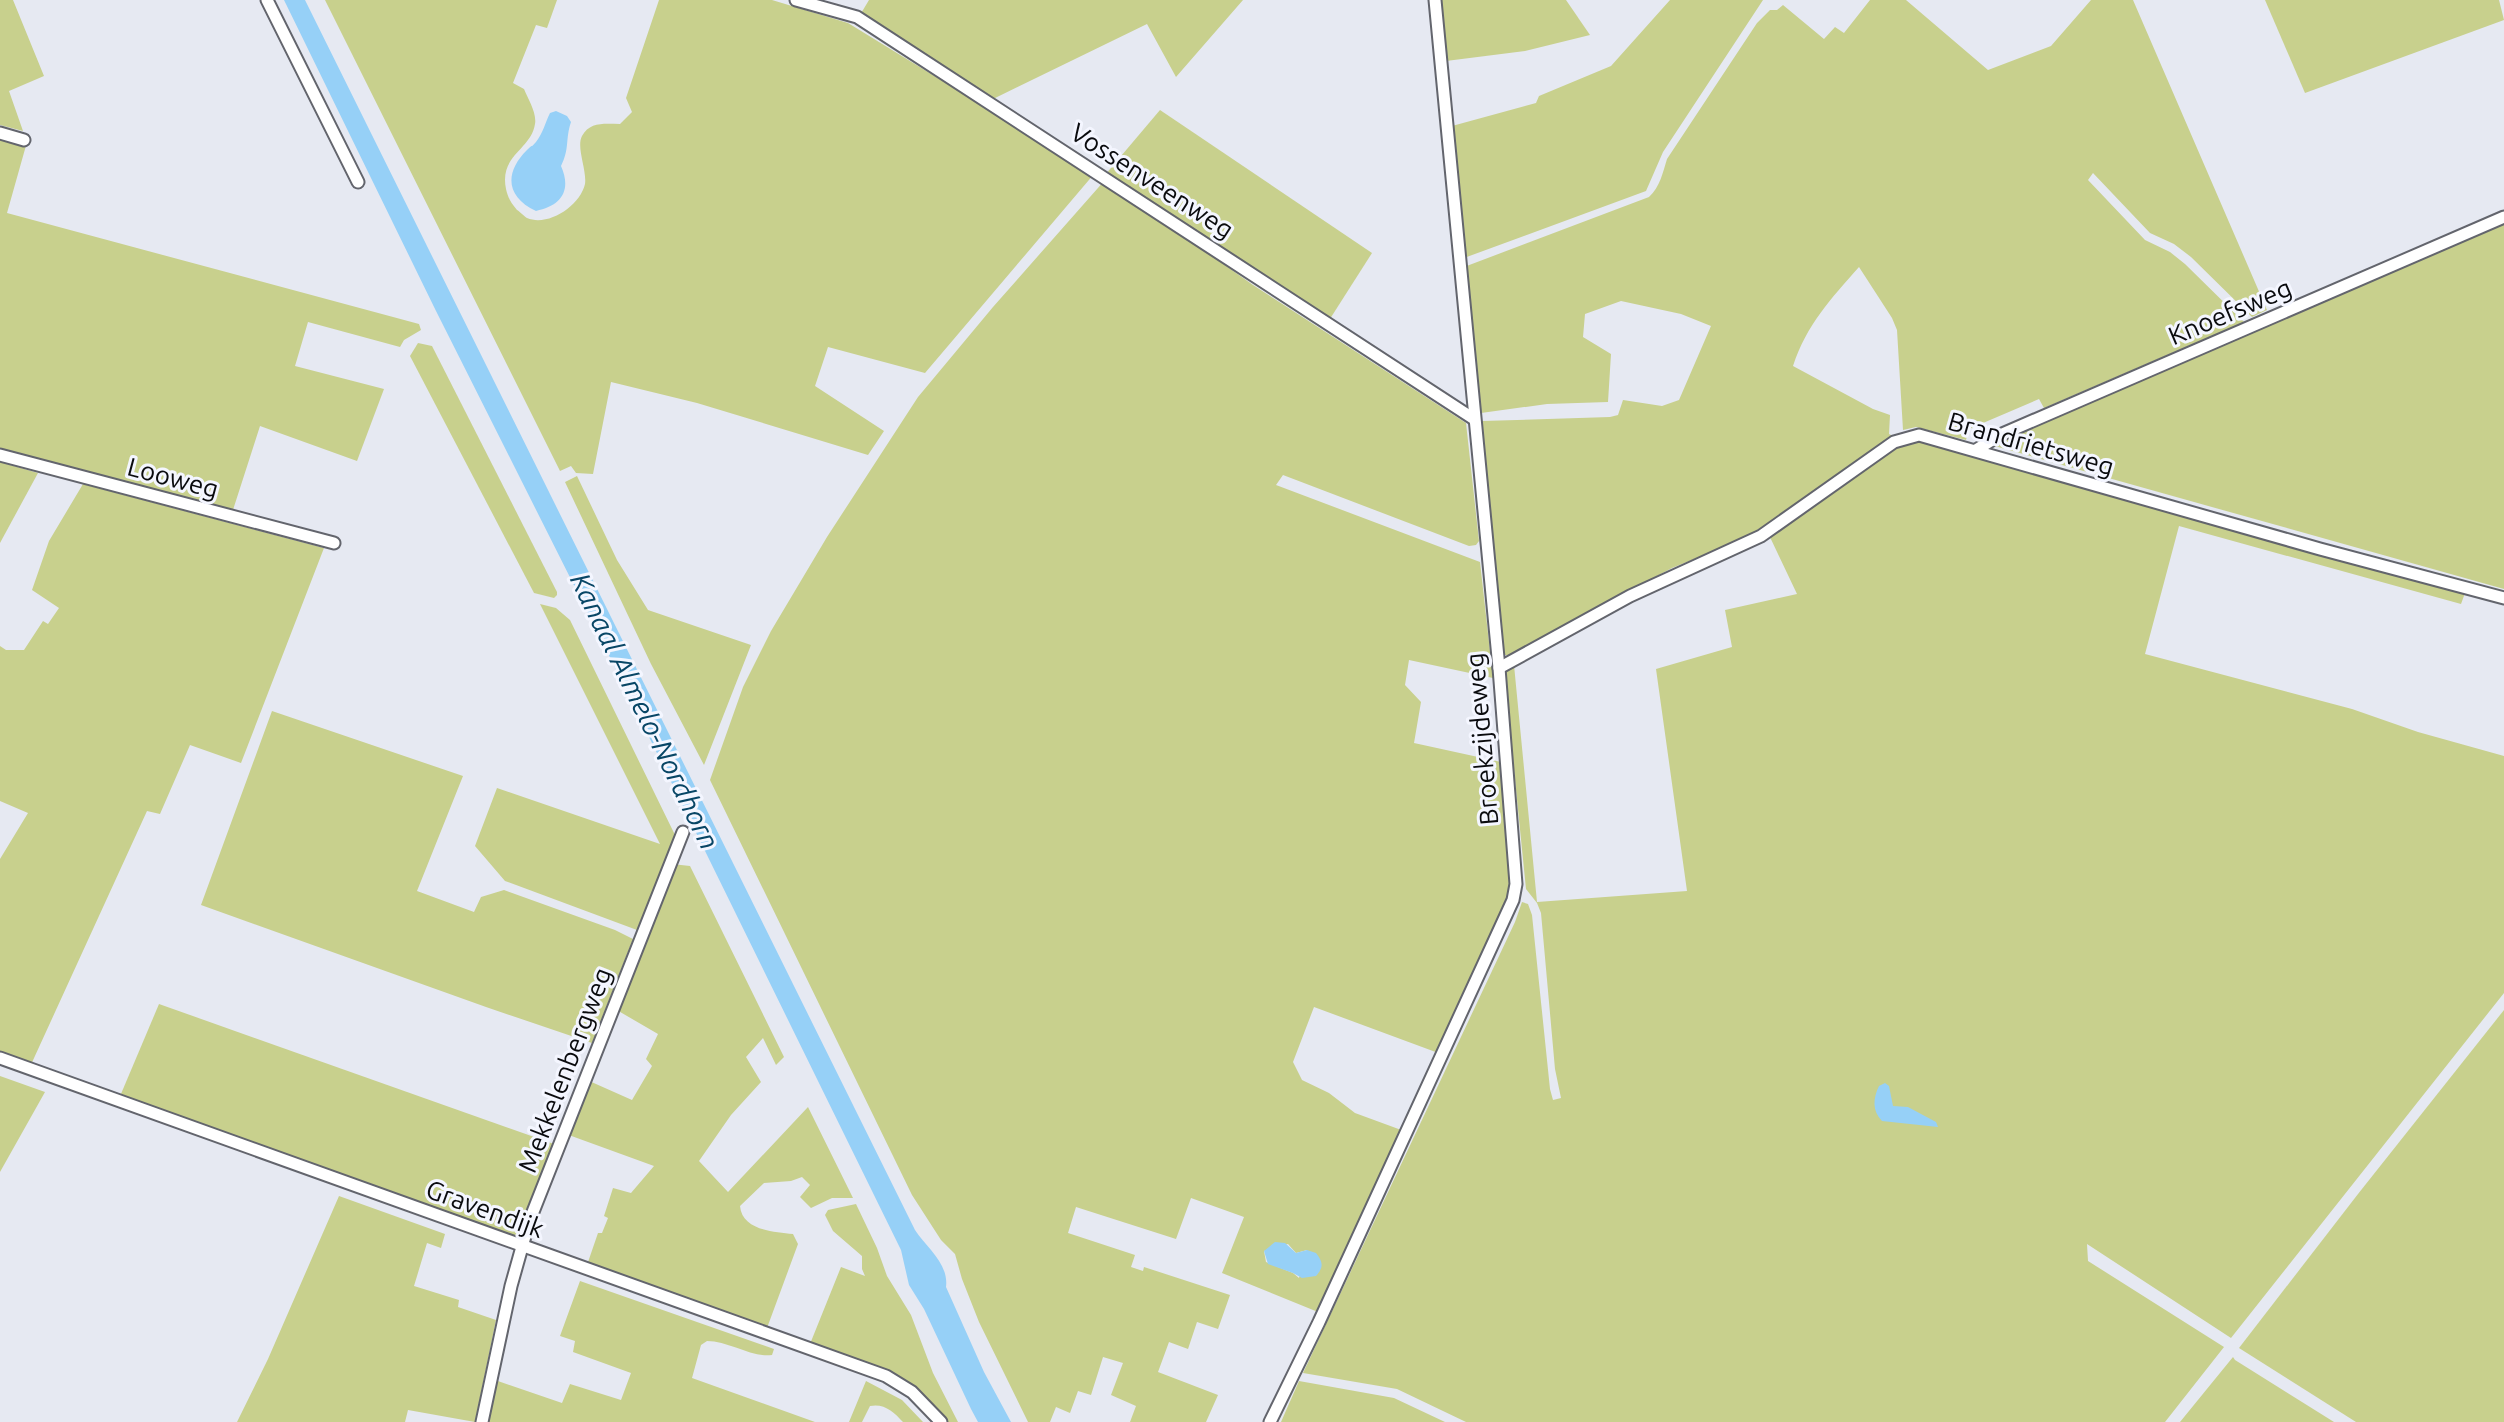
<svg xmlns="http://www.w3.org/2000/svg" width="2504" height="1422" font-family="Ubuntu,sans-serif">
	<style>
		.green { fill: #c8d08d; fill-rule: evenodd }
		.water { fill: #96d0f7 }
		.lines { fill: none; stroke-linecap: round; stroke-linejoin: round }
		.minor-casing { stroke: #63656d; stroke-width: 15 }
		.minor { stroke: #fff; stroke-width: 11 }
		.labels { text-anchor: middle; stroke-width: 6; stroke-linejoin: round; paint-order: stroke }
		.street-label { font-size: 26px; fill: #0a0b0e; stroke: #f4f6ff }
		.water-label { font-size: 28px; font-style: italic; fill: #084666; stroke: #f4f6ff }
	</style>
	<rect width="100%" height="100%" fill="#e6e9f2"/>
	<!-- green -->
	<g class="green">
		<polygon points="0,0 13,0 44,76 9,91 23,131 0,125"/>
		<path d="M325,0H557L547,28L536,25L513,83L524,89C528,99 537,113 535,124C531,150 499,155 506,189C508,198 511,203 517,210C519,211 525,217 527,218C548,227 580,206 585,184C587,170 576,147 582,136C590,121 606,124 620,124L632,112L626,98L659,0H772L848,23L1094,174L925,373L828,347L815,386L884,431L868,455L697,403L611,382L593,474L576,473L571,466L560,471Z"/>
		<polygon points="869,0 1243,0 1176,77 1147,24 991,100 860,15"/>
		<polygon points="1440,0 1566,0 1590,35 1525,51 1446,61"/>
		<polygon points="1670,0 1763,0 1663,152 1646,191 1464,258 1452,126 1536,103 1539,96 1611,66"/>
		<path d="M1870,0H1906L1988,70L2051,46L2091,0H2133L2267,310L2252,317L2191,257L2174,244L2150,233L2093,173L2088,180L2145,240L2170,252L2185,264L2244,322L2044,408L2039,399L1969,429L1966,440L1916,427L1903,430L1897,330L1892,318L1859,267C1830,300 1807,324 1793,366L1873,409L1890,415L1889,434L1893,436L1795,506L1743,539L1672,568L1537,640L1514,655H1502L1480,424L1482,421L1610,417L1618,415L1623,400L1662,406L1679,400L1711,326L1681,314L1621,301L1585,314L1583,337L1611,354L1608,402L1547,404L1481,413L1476,412L1464,267L1649,197C1660,187 1663,172 1667,159L1757,23L1770,10H1777L1783,5L1824,39L1835,27L1844,33Z"/>
		<polygon points="2265,0 2499,0 2504,20 2305,93"/>
		<polygon points="1160,110 1372,253 1328,322 1105,175"/>
		<polygon points="0,135 27,142 7,213 419,324 421,330 404,340 400,347 308,322 295,366 384,389 357,461 260,426 232,513 0,452"/>
		<path d="M1105,180L1253,285L1466,423L1479,541L1476,545L1469,546L1283,475L1276,485L1480,562L1493,678L1409,660L1405,685L1421,702L1414,743L1501,762L1513,877L1505,918L1441,1054L1314,1007L1293,1062L1302,1080L1329,1093L1355,1113L1404,1131L1318,1312L1222,1273L1244,1217L1191,1198L1176,1239L1076,1207L1068,1233L1135,1255L1131,1267L1143,1271L1144,1267L1230,1295L1218,1329L1197,1322L1188,1349L1169,1342L1158,1372L1218,1395L1206,1422H1130L1136,1406L1111,1395L1123,1363L1103,1357L1091,1395L1078,1391L1070,1413L1056,1407L1050,1422H1028L979,1322L962,1279L955,1254L941,1240L912,1195L710,780L743,687L771,631L827,537L918,397L993,307ZM1288,1244L1296,1253L1307,1250L1299,1278L1293,1273L1266,1262L1264,1251Z"/>
		<polygon points="2504,222 2504,589 1991,445 1994,442"/>
		<polygon points="418,343 432,346 557,592 557,595 554,598 534,593 410,356"/>
		<polygon points="1917,437 2465,593 2461,604 2179,526 2145,654 2352,709 2418,732 2504,756 2504,993 2231,1338 2087,1244 2088,1261 2224,1347 2165,1422 1466,1422 1397,1389 1303,1373 1515,922 1522,902 1528,904 1532,915 1550,1089 1553,1100 1561,1098 1555,1069 1541,913 1537,903 1526,889 1508,710 1506,671 1514,665 1537,902 1687,891 1656,669 1732,647 1725,610 1797,594 1769,535 1905,438"/>
		<polygon points="0,462 38,473 0,543"/>
		<polygon points="577,476 617,560 648,610 751,645 704,765 651,664 565,482"/>
		<polygon points="83,484 324,548 241,763 190,745 160,814 147,811 29,1069 0,1058 0,859 28,813 0,801 0,646 6,650 24,650 43,621 48,624 59,608 32,590 49,541"/>
		<polygon points="540,604 556,608 570,620 675,835 637,930 505,881 475,846 497,788 660,844"/>
		<polygon points="272,711 463,776 417,891 474,912 481,897 504,890 615,930 633,939 592,1043 486,1007 201,905"/>
		<path d="M672,864L690,866L784,1057L776,1065L763,1038L746,1057L761,1082L731,1115L699,1161L728,1192L808,1107L853,1198H832L811,1208L800,1197L810,1185L802,1177L791,1181L764,1183L740,1206C742,1230 773,1232 793,1234L798,1244L767,1328L587,1265L598,1233H602L608,1218L604,1216L613,1188L631,1193L654,1166L566,1134L587,1080L632,1100L652,1066L646,1059L658,1034L615,1009Z"/>
		<polygon points="159,1004 554,1144 521,1237 520,1239 118,1101"/>
		<polygon points="2504,1010 2504,1422 2356,1422 2239,1348 2358,1194"/>
		<polygon points="0,1076 45,1092 0,1172"/>
		<polygon points="339,1196 445,1234 441,1248 427,1243 414,1286 459,1300 458,1307 496,1320 475,1422 408,1410 405,1422 237,1422 268,1359"/>
		<polygon points="856,1204 877,1248 887,1276 911,1315 933,1373 958,1422 943,1422 900,1380 810,1344 841,1267 865,1276 862,1269 862,1256 833,1231 825,1215 828,1210"/>
		<path d="M580,1281L774,1349L772,1355C752,1358 729,1341 707,1341L701,1345L692,1378L815,1422H487L495,1380L562,1403L570,1384L621,1400L631,1373L573,1352L575,1341L560,1336Z"/>
		<polygon points="2233,1357 2235,1360 2334,1422 2180,1422"/>
		<path d="M866,1381L902,1400L923,1422H903C894,1412 884,1403 870,1406L862,1422H849Z"/>
		<polygon points="1299,1381 1394,1398 1445,1422 1281,1422"/>
	</g>
	<!-- water -->
	<g class="water">
		<path d="M284,0H305L915,1230C927,1248 949,1264 946,1287L984,1372L1011,1422H978L971,1409L924,1309L909,1285L901,1250L596,629L436,311Z"/>
		<path d="M556,111L567,116L571,122C565,140 570,148 561,166C572,191 561,206 536,211C506,197 504,173 527,150C535,142 529,150 536,142C543,133 545,123 550,113Z"/>
		<path d="M1885,1083L1889,1086L1893,1106L1908,1107L1936,1122L1938,1127L1882,1121C1872,1111 1873,1098 1879,1086Z"/>
		<path d="M1275,1242L1285,1243L1296,1253L1307,1250L1316,1253C1323,1262 1324,1267 1316,1276L1302,1278L1293,1273L1268,1264L1264,1251Z"/>
	</g>
	<g class="lines">
		<defs>
			<g id="minor">
				<polyline points="267,0 358,182"/>
				<polyline points="796,0 857,17 1474,419"/>
				<polyline points="0,133 24,140"/>
				<polyline points="1976,450 2000,435 2504,217"/>
				<polyline points="0,455 334,543"/>
				<polyline points="1499,668 1630,596 1761,536 1894,442 1919,435 2320,549 2504,598"/>
				<polyline points="0,1058 886,1376 912,1392 941,1422"/>
				<polyline points="482,1422 511,1286 529,1222 683,832"/>
				<polyline points="1270,1422 1319,1322 1513,900 1516,884 1499,668 1435,0"/>
			</g>
		</defs>
		<!-- minor casing -->
		<use href="#minor" class="minor-casing"/>
		<!-- minor -->
		<use href="#minor" class="minor"/>
	</g>
	<g class="labels">
		<!-- street labels -->
		<g class="street-label">
			<text transform="translate(1152 181) rotate(33)" y="9">Vossenveenweg</text>
			<text transform="translate(2230 312) rotate(-23)" y="9">Knoefsweg</text>
			<text transform="translate(2031 444) rotate(16)" y="9">Brandrietsweg</text>
			<text transform="translate(173 478) rotate(15)" y="9">Looweg</text>
			<text transform="translate(1482 739) rotate(-95)" y="9">Broekzijdeweg</text>
			<text transform="translate(565 1070) rotate(-69)" y="9">Mekkelenbergweg</text>
			<text transform="translate(485 1209) rotate(20)" y="9">Gravendijk</text>
		</g>
		<!-- water labels -->
		<g class="water-label">
			<text transform="translate(645 711) rotate(64)" y="10">Kanaal Almelo-Nordhorn</text>
		</g>
	</g>
</svg>
